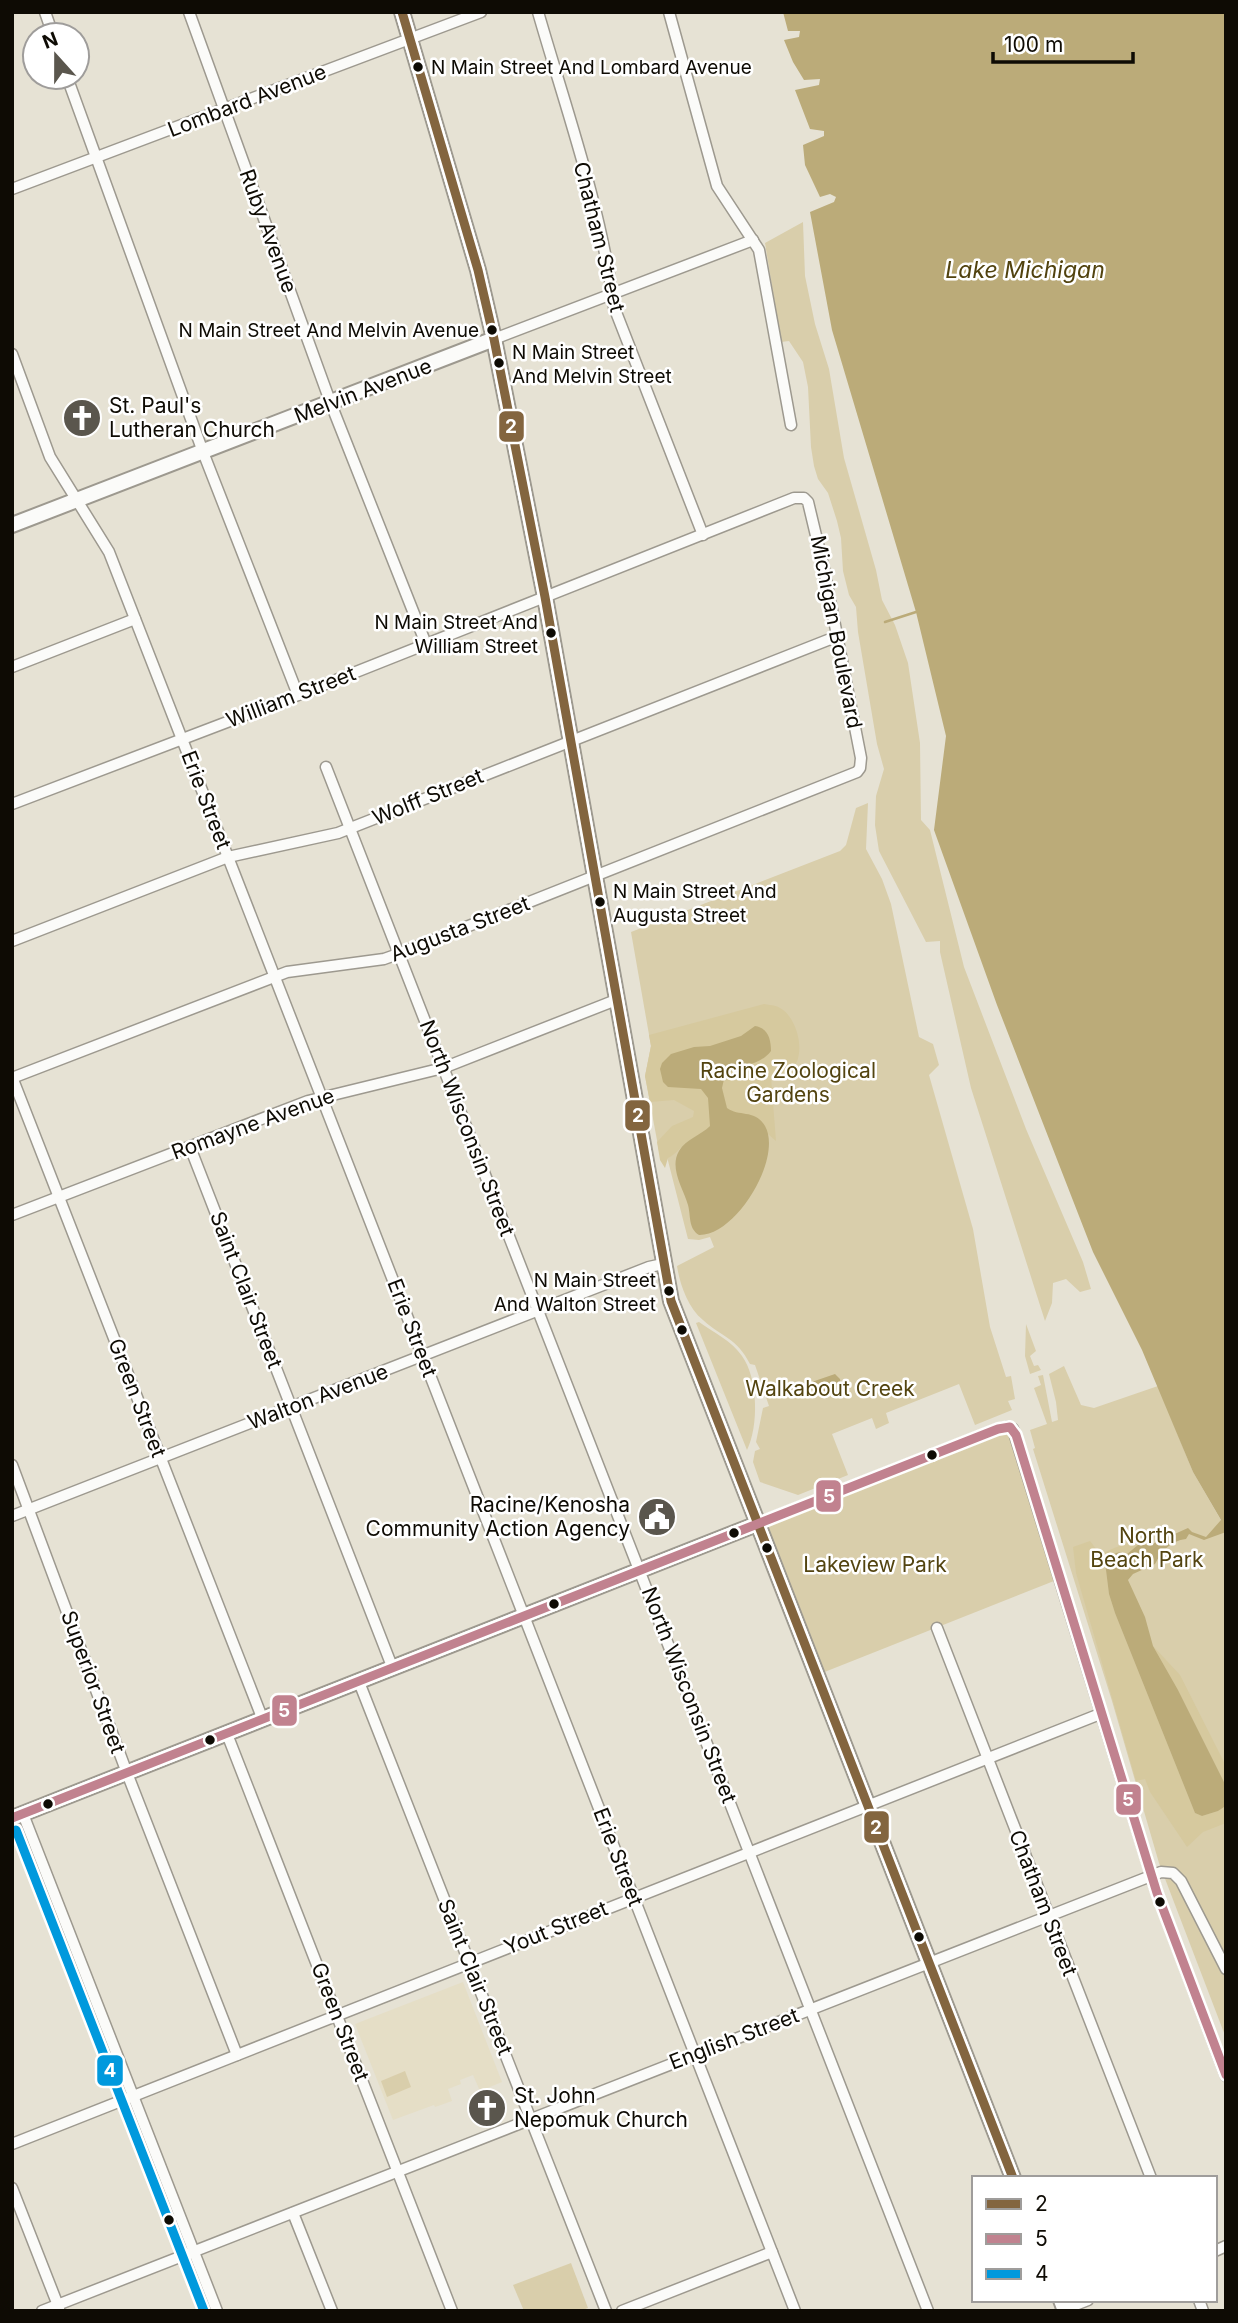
<svg xmlns="http://www.w3.org/2000/svg" width="1238" height="2323" font-family="Inter,sans-serif">
	<style>
		.built { fill: #e5dec6 }
		.green { fill: #d9ceab }
		.forest { fill: #d6c99e }
		.water { fill: #bbab79 }
		.lines { fill: none; stroke-linecap: round; stroke-linejoin: round }
		.stream { stroke: #bbab79; stroke-width: 2.5 }
		.street-casing { stroke: #9d998f; stroke-width: 13 }
		.secondary-casing { stroke: #9d998f; stroke-width: 18 }
		.street { stroke: #fbfbf9; stroke-width: 10 }
		.secondary { stroke: #fbfbf9; stroke-width: 14 }
		.bus-1-casing { stroke: #fff; stroke-width: 14 }
		.bus-2-casing { stroke: #fff; stroke-width: 14 }
		.bus-3-casing { stroke: #fff; stroke-width: 14 }
		.bus-1 { stroke: #83653f; stroke-width: 9 }
		.bus-2 { stroke: #c1828f; stroke-width: 9 }
		.bus-3 { stroke: #09d; stroke-width: 9 }
		.bus-dot { fill: #0e0b04; stroke: #fff; stroke-width: 2.5 }
		.labels { text-anchor: middle; stroke-width: 5; stroke-linejoin: round; paint-order: stroke }
		.bus-label { font-size: 19px; fill: #0e0b04; stroke: #fff; text-anchor: start }
		.street-label { font-size: 21px; fill: #0e0b04; stroke: #fff }
		.poi-label { font-size: 21px; fill: #0e0b04; stroke: #fff; text-anchor: start }
		.park-label { font-size: 21px; fill: #534410; stroke: #fff }
		.water-label { font-size: 23px; font-style: italic; fill: #51420e; stroke: #fff }
		.line-badge { stroke: #fff; stroke-width: 2.5 }
		.badge-label { font-size: 19px; text-anchor: middle; font-weight: bold; fill: #fff }
	</style>
	<rect width="100%" height="100%" fill="#e6e2d4"/>
	<!-- built -->
	<polygon class="built" points="463,1982 502,2082 480,2091 473,2075 460,2080 461,2084 448,2089 452,2101 435,2107 434,2105 393,2120 355,2024"/>
	<!-- green -->
	<g class="green">
		<polygon points="803,222 805,276 815,324 829,369 844,458 876,570 882,600 895,625 908,663 920,743 921,820 930,830 964,967 1026,1129 1083,1262 1091,1289 1080,1292 1066,1279 1053,1283 1052,1303 1045,1321 971,1088 940,952 940,941 926,942 879,851 875,825 876,796 884,769 877,744 858,632 856,607 849,595 843,571 841,538 837,521 828,493 818,479 814,466 811,447 808,387 803,362 789,341 781,342 765,243"/>
		<path d="M868,803L866,849L882,879L891,904L919,1037L933,1044L939,1065L929,1075L973,1229L990,1327L1006,1377L1011,1376L1015,1399L1008,1401L1012,1410L975,1425L959,1384L886,1413L889,1423L876,1429L872,1418L832,1434L848,1475L798,1495L760,1482L753,1462L755,1451L760,1449L756,1442L763,1408L769,1406L755,1365L750,1364C736,1337 723,1338 703,1320C688,1308 680,1285 677,1266L714,1247L710,1237L699,1240L688,1239L665,1149L659,1151L645,1076L651,1046L631,932L840,851L846,845L856,808Z"/>
		<path d="M699,1322C713,1332 732,1341 742,1356C758,1378 759,1426 747,1450L696,1323Z"/>
		<polygon points="1026,1324 1036,1351 1030,1356 1034,1366 1038,1365 1041,1370 1030,1374 1025,1356"/>
		<polygon points="1064,1366 1081,1405 1094,1408 1158,1386 1193,1472 1226,1529 1226,2038 1159,1863 1112,1701 1033,1449 1035,1448 1030,1430 1047,1424 1034,1388 1041,1385 1038,1376 1043,1375 1052,1422 1058,1420 1056,1402 1049,1374"/>
		<polygon points="1010,1427 1059,1579 817,1675 757,1524"/>
		<polygon points="405,2071 411,2087 387,2097 381,2081"/>
		<polygon points="571,2263 588,2308 580,2311 524,2311 513,2285"/>
	</g>
	<!-- forest -->
	<g class="forest">
		<path d="M764,1004C769,1005 776,1005 780,1008C797,1017 807,1054 792,1069C787,1074 777,1075 771,1077L776,1141L768,1134L710,1126C703,1133 694,1137 686,1143C679,1149 676,1154 668,1158L665,1168L660,1160L657,1142L672,1126L693,1117L694,1111L674,1100L650,1102L645,1076L651,1046L649,1035Z"/>
		<polygon points="1136,1539 1146,1544 1139,1544 1126,1555 1105,1562 1109,1594 1115,1613 1195,1813 1202,1816 1218,1811 1226,1803 1226,1823 1203,1832 1187,1847 1150,1792 1145,1779 1136,1781 1076,1573 1073,1547 1090,1541 1100,1554"/>
		<polygon points="1153,1646 1180,1675 1226,1766 1226,1786 1178,1690"/>
	</g>
	<!-- water -->
	<g class="water">
		<path d="M783,12H1226V1532L1204,1540L1189,1534L1186,1539C1170,1541 1162,1551 1155,1564L1133,1574L1128,1580L1145,1617L1153,1646L1178,1690L1226,1786L1224,1807L1218,1811L1202,1816L1195,1813L1115,1613L1109,1594L1105,1562L1116,1553L1121,1552L1126,1555L1139,1544L1150,1545L1188,1528L1192,1532L1206,1537L1221,1520L1193,1472L1142,1350L1093,1252L997,1005L934,830L946,736L916,612L832,330L810,212L834,202L836,197L830,194L820,197L805,165L803,145L824,136V131L810,129L795,90L819,85L820,79L804,80L793,62L784,40L799,37L800,31H788Z"/>
		<path d="M755,1026C768,1028 771,1039 771,1051C760,1066 739,1065 725,1075L722,1088L727,1108C739,1117 755,1109 765,1126C783,1158 736,1236 699,1235C688,1228 691,1216 688,1205C683,1188 669,1168 679,1151C686,1139 701,1135 710,1126L708,1098L701,1089L668,1087L663,1082L660,1069L662,1063L671,1054L694,1047L710,1046L741,1036Z"/>
		<polygon points="835,1374 840,1379 841,1387 832,1392 810,1390 805,1398 799,1398 800,1386"/>
	</g>
	<g class="lines">
		<!-- stream -->
		<polyline class="stream" points="885,622 916,612"/>
		<defs>
			<g id="street">
				<polyline points="45,12 53,35"/>
				<polyline points="189,12 331,404 426,644"/>
				<path d="M538,12C566,109 601,207 614,307L703,535"/>
				<polyline points="669,12 717,186 759,250 791,425"/>
				<polyline points="67,77 203,452 298,695"/>
				<polyline points="12,189 481,12"/>
				<polyline points="494,339 753,240"/>
				<polyline points="12,354 50,457 109,552 795,2311"/>
				<polyline points="12,667 135,619"/>
				<polyline points="326,767 928,2311"/>
				<polyline points="12,804 298,695 794,498 804,498 808,502 824,569 861,758 860,768 857,772 398,954 384,959 287,972 12,1078"/>
				<polyline points="12,941 228,857 338,833 838,636"/>
				<polyline points="12,1077 263,1720"/>
				<polyline points="190,1147 393,1669"/>
				<polyline points="12,1215 308,1101 443,1068 616,1000"/>
				<polyline points="12,1465 127,1773 237,2055"/>
				<polyline points="12,1516 649,1267 663,1264"/>
				<polyline points="757,1524 998,1429 1007,1427 1013,1429 1157,1893 1226,2076"/>
				<polyline points="937,1628 1151,2178"/>
				<polyline points="359,1682 606,2311"/>
				<polyline points="227,1734 452,2311"/>
				<polyline points="23,1814 217,2311"/>
				<polyline points="12,2144 1100,1714"/>
				<polyline points="12,2188 59,2308"/>
				<polyline points="293,2213 332,2311"/>
				<polyline points="1215,2251 1226,2246"/>
				<polyline points="1199,2300 1203,2311"/>
				<polyline points="1065,2309 1088,2300"/>
				<polyline points="42,2311 1161,1872 1173,1873 1181,1881 1226,1969"/>
				<polyline points="622,2311 772,2252"/>
			</g>
			<g id="secondary">
				<polyline points="402,12 478,270 494,339 545,597 671,1301 1013,2178"/>
				<polyline points="12,525 494,339"/>
				<polyline points="12,1818 757,1524"/>
				<polyline points="1061,2300 1065,2311"/>
			</g>
		</defs>
		<!-- street casing -->
		<use href="#street" class="street-casing"/>
		<!-- secondary casing -->
		<use href="#secondary" class="secondary-casing"/>
		<!-- street -->
		<use href="#street" class="street"/>
		<!-- secondary -->
		<use href="#secondary" class="secondary"/>
		<defs>
			<polyline id="bus-1" points="402,12 478,270 494,339 545,597 671,1301 1013,2178"/>
			<polyline id="bus-2" points="12,1818 998,1429 1010,1427 1016,1435 1157,1893 1226,2075"/>
			<polyline id="bus-3" points="16,1830 204,2311"/>
		</defs>
		<!-- bus-1 casing -->
		<use href="#bus-1" class="bus-1-casing"/>
		<!-- bus-2 casing -->
		<use href="#bus-2" class="bus-2-casing"/>
		<!-- bus-3 casing -->
		<use href="#bus-3" class="bus-3-casing"/>
		<!-- bus-1 -->
		<use href="#bus-1" class="bus-1"/>
		<!-- bus-2 -->
		<use href="#bus-2" class="bus-2"/>
		<!-- bus-3 -->
		<use href="#bus-3" class="bus-3"/>
	</g>
	<!-- icons -->
	<defs>
		<symbol id="church-disc" viewBox="-11 -11 22 22"><circle r="9.5" fill="#5a564d" stroke="#fff"/><path d="M-1.2-6h2.4v3.5h3.3v2.4h-3.3V6h-2.4V-.1h-3.3v-2.4h3.3Z" fill="#fff"/></symbol>
		<symbol id="civic-disc" viewBox="-11 -11 22 22"><circle r="9.5" fill="#5a564d" stroke="#fff"/><path d="M-.6-6.5H3V-4.5H.6V-3L4-1V1h2V6H-6V1h2V-1L-.6-3ZM-1.2 2.5V6h2.4V2.5Z" fill="#fff"/></symbol>
	</defs>
	<g fill-rule="evenodd">
		<use href="#church-disc" x="60" y="396" width="44" height="44"/>
		<use href="#civic-disc" x="635" y="1495" width="44" height="44"/>
		<use href="#church-disc" x="465" y="2086" width="44" height="44"/>
	</g>
	<!-- markers -->
	<g class="bus-dot">
		<circle cx="418" cy="67" r="6"/>
		<circle cx="492" cy="330" r="6"/>
		<circle cx="499" cy="363" r="6"/>
		<circle cx="551" cy="633" r="6"/>
		<circle cx="600" cy="902" r="6"/>
		<circle cx="669" cy="1291" r="6"/>
		<circle cx="682" cy="1330" r="6"/>
		<circle cx="932" cy="1455" r="6"/>
		<circle cx="734" cy="1533" r="6"/>
		<circle cx="767" cy="1548" r="6"/>
		<circle cx="554" cy="1604" r="6"/>
		<circle cx="210" cy="1740" r="6"/>
		<circle cx="48" cy="1804" r="6"/>
		<circle cx="1160" cy="1902" r="6"/>
		<circle cx="919" cy="1937" r="6"/>
		<circle cx="169" cy="2220" r="6"/>
	</g>
	<g class="labels">
		<!-- bus labels -->
		<g class="bus-label">
			<text x="431" y="74">N Main Street And Lombard Avenue</text>
			<text x="479" y="337" text-anchor="end">N Main Street And Melvin Avenue</text>
			<text x="512" y="359">N Main Street<tspan x="512" dy="24">And Melvin Street</tspan></text>
			<text x="538" y="629" text-anchor="end">N Main Street And<tspan x="538" dy="24">William Street</tspan></text>
			<text x="613" y="898">N Main Street And<tspan x="613" dy="24">Augusta Street</tspan></text>
			<text x="656" y="1287" text-anchor="end">N Main Street<tspan x="656" dy="24">And Walton Street</tspan></text>
		</g>
		<!-- street labels -->
		<g class="street-label">
			<text transform="translate(247 101) rotate(-21)" y="7">Lombard Avenue</text>
			<text transform="translate(268 231) rotate(70)" y="7">Ruby Avenue</text>
			<text transform="translate(599 237) rotate(76)" y="7">Chatham Street</text>
			<text transform="translate(363 391) rotate(-21)" y="7">Melvin Avenue</text>
			<text transform="translate(836 632) rotate(79)" y="7">Michigan Boulevard</text>
			<text transform="translate(291 697) rotate(-21)" y="7">William Street</text>
			<text transform="translate(428 797) rotate(-22)" y="7">Wolff Street</text>
			<text transform="translate(206 800) rotate(69)" y="7">Erie Street</text>
			<text transform="translate(460 929) rotate(-21)" y="7">Augusta Street</text>
			<text transform="translate(253 1124) rotate(-20)" y="7">Romayne Avenue</text>
			<text transform="translate(467 1128) rotate(69)" y="7">North Wisconsin Street</text>
			<text transform="translate(246 1290) rotate(69)" y="7">Saint Clair Street</text>
			<text transform="translate(412 1328) rotate(69)" y="7">Erie Street</text>
			<text transform="translate(318 1397) rotate(-21)" y="7">Walton Avenue</text>
			<text transform="translate(137 1398) rotate(69)" y="7">Green Street</text>
			<text transform="translate(93 1682) rotate(70)" y="7">Superior Street</text>
			<text transform="translate(689 1695) rotate(69)" y="7">North Wisconsin Street</text>
			<text transform="translate(618 1857) rotate(69)" y="7">Erie Street</text>
			<text transform="translate(1043 1903) rotate(69)" y="7">Chatham Street</text>
			<text transform="translate(556 1928) rotate(-22)" y="7">Yout Street</text>
			<text transform="translate(475 1977) rotate(68)" y="7">Saint Clair Street</text>
			<text transform="translate(340 2022) rotate(69)" y="7">Green Street</text>
			<text transform="translate(734 2039) rotate(-21)" y="7">English Street</text>
		</g>
		<!-- poi labels -->
		<g class="poi-label">
			<text x="109" y="413">St. Paul's<tspan x="109" dy="24">Lutheran Church</tspan></text>
			<text x="630" y="1512" text-anchor="end">Racine/Kenosha<tspan x="630" dy="24">Community Action Agency</tspan></text>
			<text x="514" y="2103">St. John<tspan x="514" dy="24">Nepomuk Church</tspan></text>
		</g>
		<!-- park labels -->
		<g class="park-label">
			<text x="788" y="1078">Racine Zoological<tspan x="788" dy="24">Gardens</tspan></text>
			<text x="830" y="1396">Walkabout Creek</text>
			<text x="1147" y="1543">North<tspan x="1147" dy="24">Beach Park</tspan></text>
			<text x="875" y="1572">Lakeview Park</text>
		</g>
		<!-- water labels -->
		<g class="water-label">
			<text x="1025" y="278">Lake Michigan</text>
		</g>
	</g>
	<g class="line-badge">
		<rect x="498" y="410" width="27" height="33" rx="7" fill="#83653f"/>
		<rect x="624" y="1099" width="27" height="33" rx="7" fill="#83653f"/>
		<rect x="815" y="1479" width="27" height="34" rx="7" fill="#c1828f"/>
		<rect x="271" y="1694" width="27" height="33" rx="7" fill="#c1828f"/>
		<rect x="1115" y="1783" width="27" height="33" rx="7" fill="#c1828f"/>
		<rect x="863" y="1810" width="27" height="34" rx="7" fill="#83653f"/>
		<rect x="96" y="2054" width="28" height="33" rx="7" fill="#09d"/>
	</g>
	<g class="badge-label">
		<text x="511" y="433">2</text>
		<text x="638" y="1122">2</text>
		<text x="829" y="1503">5</text>
		<text x="284" y="1717">5</text>
		<text x="1128" y="1806">5</text>
		<text x="876" y="1834">2</text>
		<text x="110" y="2077">4</text>
	</g>
	<!-- border -->
	<rect width="1238" height="2323" fill="none" stroke="#0e0b04" stroke-width="28"/>
	<!-- legend -->
	<rect x="972" y="2176" width="245" height="126" fill="#ffffff" stroke="#9f9d9b" stroke-width="2"/>
	<rect x="986" y="2199" width="35" height="10" fill="#83653f" stroke="#9f9d9b" stroke-width="2"/>
	<text x="1035" y="2211" font-size="21" fill="#0e0b04">2</text>
	<rect x="986" y="2234" width="35" height="10" fill="#c1828f" stroke="#9f9d9b" stroke-width="2"/>
	<text x="1035" y="2246" font-size="21" fill="#0e0b04">5</text>
	<rect x="986" y="2269" width="35" height="10" fill="#0099dd" stroke="#9f9d9b" stroke-width="2"/>
	<text x="1035" y="2281" font-size="21" fill="#0e0b04">4</text>
	<!-- north arrow -->
	<g transform="translate(56 56) rotate(339)"><circle r="33" fill="#ffffff" stroke="#9f9d9b" stroke-width="2"/>
	<path d="M0-5L12 26L0 18L-12 26Z" fill="#5a564d"/>
	<text y="-10" font-size="19" font-weight="bold" text-anchor="middle" fill="#0e0b04">N</text>
	</g>
	<!-- scale -->
	<path d="M993 52v10h140v-10" fill="none" stroke="#0e0b04" stroke-width="3.5"/>
	<text x="1004" y="52" font-size="21" fill="#0e0b04" stroke="#ffffff" stroke-width="5" paint-order="stroke">100 m</text>
</svg>
